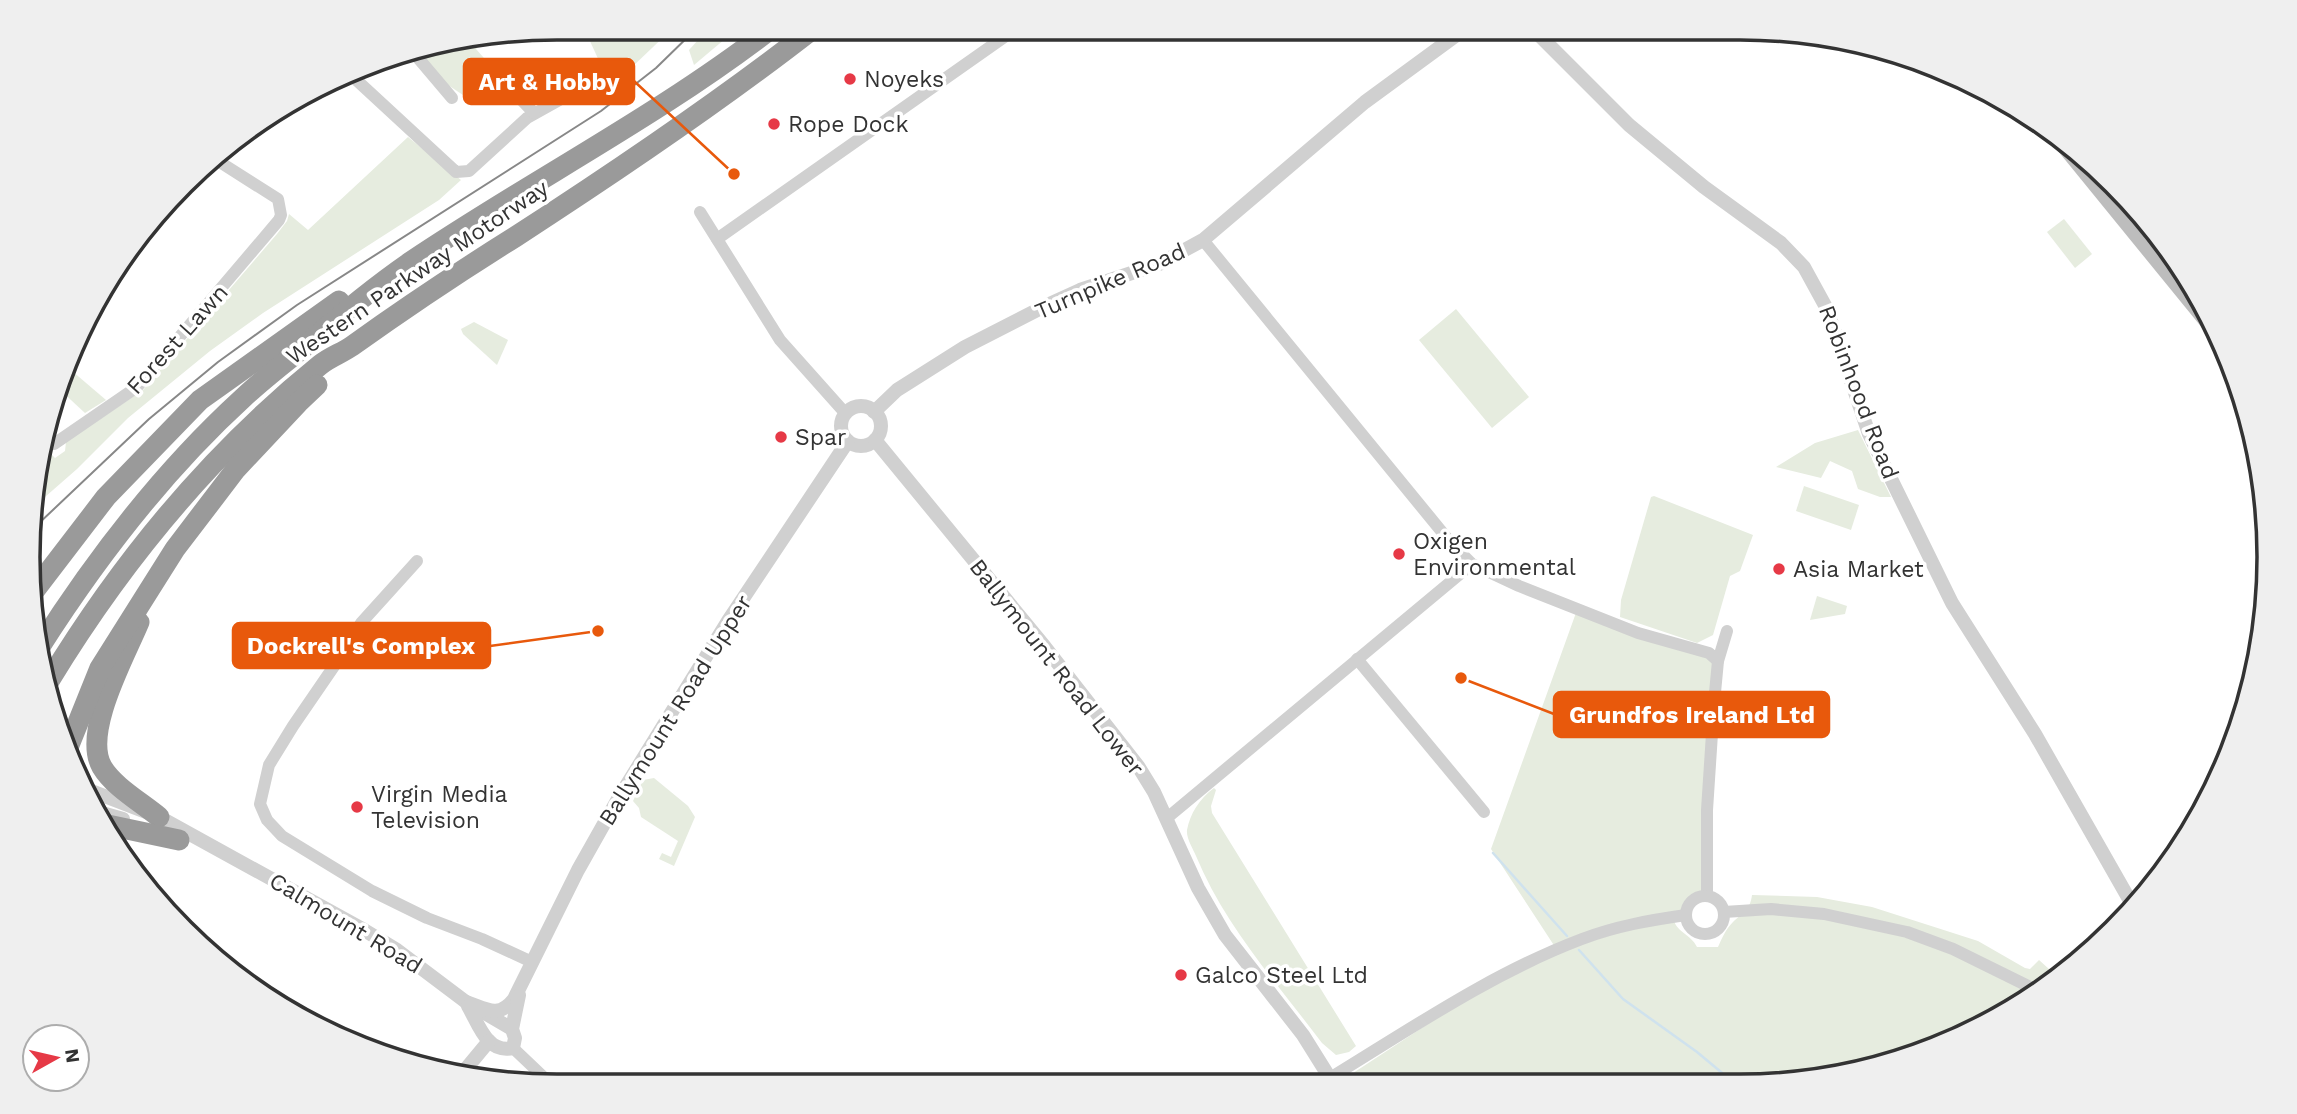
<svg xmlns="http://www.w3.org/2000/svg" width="2297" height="1114" font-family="'Work Sans',sans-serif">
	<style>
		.green { fill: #e6ecdf }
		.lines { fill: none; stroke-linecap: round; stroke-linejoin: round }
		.stream { stroke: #cfe2ee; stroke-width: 2.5 }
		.minor { stroke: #d0d0d0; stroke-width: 12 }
		.tertiary { stroke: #d0d0d0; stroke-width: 14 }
		.secondary { stroke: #bdbdbd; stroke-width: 16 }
		.motorway { stroke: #9a9a9a; stroke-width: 21 }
		.tram { stroke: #888; stroke-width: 2 }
		.poi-dot { fill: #e63946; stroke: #fff; stroke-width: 2.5 }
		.labels { text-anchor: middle; stroke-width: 7; stroke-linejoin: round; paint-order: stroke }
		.poi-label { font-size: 23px; fill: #333; stroke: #fff; text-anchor: start }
		.street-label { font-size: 23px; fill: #333; stroke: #fff }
		.rim { fill: none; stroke: #333; stroke-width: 3.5 }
		.leader { fill: none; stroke: #e8590c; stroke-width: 2.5 }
		.callout-dot { fill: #e8590c; stroke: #fff; stroke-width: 2.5 }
		.callout { fill: #e8590c; stroke: #e8590c; stroke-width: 2.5 }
		.callout-label { font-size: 24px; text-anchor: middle; font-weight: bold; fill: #fff }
	</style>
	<rect width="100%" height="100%" fill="#fff"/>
	<!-- green -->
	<g class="green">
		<polygon points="584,28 673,28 611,87"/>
		<polygon points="709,28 738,28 694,65 689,50"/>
		<polygon points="475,42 478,47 476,49 505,82 478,105 445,83 419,51"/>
		<polygon points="408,137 461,180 439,200 263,313 210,351 128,418 77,469 37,504 38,455 47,450 55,458 65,451 66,442 143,390 277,234 287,221 289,214 308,230"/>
		<polygon points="2064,219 2092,254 2075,268 2047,232"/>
		<polygon points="1456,309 1529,397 1492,428 1419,340"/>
		<polygon points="474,322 508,340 497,365 463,334 461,329"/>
		<polygon points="65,365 106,400 85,413 58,388"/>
		<polygon points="1858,430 1891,497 1880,497 1858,489 1852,471 1830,461 1821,478 1776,467 1815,443"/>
		<polygon points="1804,486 1859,505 1851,530 1796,511"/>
		<polygon points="1654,496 1753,535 1740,571 1730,576 1713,635 1697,643 1620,617 1621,600 1651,497"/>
		<polygon points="1817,596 1847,606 1845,614 1810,620"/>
		<path d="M1577,610L1714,655L1707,896L1695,899L1687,911L1673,917C1675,932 1691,934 1697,947H1718C1722,938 1726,929 1733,922C1743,912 1750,911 1752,895L1817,897L1872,907L1978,941L2025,968L2030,969L2039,960L2049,969L2054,968L2040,989L1943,1046L1809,1081L1347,1083L1344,1079L1472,995L1557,950L1491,849Z"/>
		<polygon points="654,778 688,806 695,817 674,866 659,859 662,853 671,857 678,841 641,817 639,808 633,801 643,780"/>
		<path d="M1214,788L1216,790L1211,806L1212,813L1356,1046L1349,1052L1336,1055L1322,1043C1276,982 1225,926 1196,856C1193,849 1186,838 1187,830C1190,814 1199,799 1214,788Z"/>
	</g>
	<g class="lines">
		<!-- stream -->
		<g class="stream">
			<polyline points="1493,853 1567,936"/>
			<polyline points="1579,950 1623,999 1697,1052 1733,1082"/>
		</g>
		<!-- minor -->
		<g class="minor">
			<polyline points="413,52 452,98"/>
			<polyline points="351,75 456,172 469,171 527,118 570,94 580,93 590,85"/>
			<polyline points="512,90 534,113"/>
			<polyline points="260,126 265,121"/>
			<polyline points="700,212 780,340 846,414"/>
			<polyline points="717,239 1017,28"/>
			<polyline points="1203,240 1451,543 1472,564 1519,586 1638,633 1709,653 1718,661"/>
			<polyline points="54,444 137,387 279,220 281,215 278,199 215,159"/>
			<polyline points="417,561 361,623 341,656 293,726 269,765 260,804 267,820 282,836 372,891 427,918 482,939 532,962"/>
			<polyline points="1357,659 1484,812"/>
			<polyline points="1167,818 1472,564"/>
			<polyline points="1707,896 1707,810 1714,703 1718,661 1727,631"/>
			<circle cx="1705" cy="915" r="19"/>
			<polyline points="1724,912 1771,909 1824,914 1907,932 1953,949 2028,986"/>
			<polyline points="513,1048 553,1086"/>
			<path d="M1330,1078C1412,1028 1492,973 1582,939C1616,926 1651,920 1686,915"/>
		</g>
		<!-- tertiary -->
		<g class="tertiary">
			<polyline points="1532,28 1629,125 1704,187 1781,243 1804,267 1827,309 1869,434 1952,603 2035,734 2133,906"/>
			<circle cx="861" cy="426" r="20"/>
			<polyline points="874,412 897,390 965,347 1047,305 1080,290 1159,264 1203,240 1365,102 1466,28"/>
			<polyline points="875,440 1045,647 1138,766 1154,792 1198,888 1225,935 1303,1035 1333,1083"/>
			<polyline points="81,787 159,817 364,930 397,950 466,1002 512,1029"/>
			<polyline points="95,811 123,819"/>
			<path d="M466,1002C487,1009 498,1019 514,999L578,870L618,799L728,621L848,441"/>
			<path d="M468,1006C479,1025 487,1054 513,1048L515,1038L512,1029L519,995"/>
			<polyline points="460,1076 489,1041"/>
		</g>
		<!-- secondary -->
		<polyline class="secondary" points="2056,136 2219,336"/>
		<!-- motorway -->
		<g class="motorway">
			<polyline points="34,591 106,497 200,400 339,301"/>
			<path d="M139,622C125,656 82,732 102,767C114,787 141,802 159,817"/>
			<path d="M39,648C97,557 163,471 243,398C262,380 283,364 304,347C338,317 374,287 412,261C531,181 658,116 772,28"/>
			<path d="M49,681C122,561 211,453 320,365C330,357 342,353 352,346C405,308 459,272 515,237C617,171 718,103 814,28"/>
			<polyline points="69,745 100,668 175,549 236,469 298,403 317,385"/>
			<polyline points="103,824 179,840"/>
		</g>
		<!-- tram -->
		<g class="tram">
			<polyline points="2097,169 2192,286"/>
			<polyline points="36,526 149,419 218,362 297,305 601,111 656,68 697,28"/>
		</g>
	</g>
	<!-- markers -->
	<g class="poi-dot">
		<circle cx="850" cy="79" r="7"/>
		<circle cx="774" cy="124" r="7"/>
		<circle cx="781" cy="437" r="7"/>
		<circle cx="1399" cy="554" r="7"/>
		<circle cx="1779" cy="569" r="7"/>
		<circle cx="357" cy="807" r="7"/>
		<circle cx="1181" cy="975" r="7"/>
	</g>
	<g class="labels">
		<!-- poi labels -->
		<g class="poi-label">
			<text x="864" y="87">Noyeks</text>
			<text x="788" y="132">Rope Dock</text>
			<text x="795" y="445">Spar</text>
			<text x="1413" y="549">Oxigen<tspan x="1413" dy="26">Environmental</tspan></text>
			<text x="1793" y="577">Asia Market</text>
			<text x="371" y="802">Virgin Media<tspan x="371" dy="26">Television</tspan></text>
			<text x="1195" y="983">Galco Steel Ltd</text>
		</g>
		<!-- street labels -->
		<g class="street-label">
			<text transform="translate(417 272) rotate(-34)" y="8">Western Parkway Motorway</text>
			<text transform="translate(1110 281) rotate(-23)" y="8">Turnpike Road</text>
			<text transform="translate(177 339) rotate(-48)" y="8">Forest Lawn</text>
			<text transform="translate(1859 392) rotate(69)" y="8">Robinhood Road</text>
			<text transform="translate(1057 667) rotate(52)" y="8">Ballymount Road Lower</text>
			<text transform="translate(675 710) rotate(-58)" y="8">Ballymount Road Upper</text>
			<text transform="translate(346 923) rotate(31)" y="8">Calmount Road</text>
		</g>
	</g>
	<!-- crop -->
	<path d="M0 0H2297V1114H0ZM557 40H1740A517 517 0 0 1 2257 557V557A517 517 0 0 1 1740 1074H557A517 517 0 0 1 40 557V557A517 517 0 0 1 557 40Z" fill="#efefef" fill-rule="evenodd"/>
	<path class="rim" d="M557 40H1740A517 517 0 0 1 2257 557V557A517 517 0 0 1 1740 1074H557A517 517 0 0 1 40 557V557A517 517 0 0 1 557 40Z"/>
	<!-- callouts -->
	<path class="leader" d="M734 174L634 81M598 631L490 646M1461 678L1554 714"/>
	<g class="callout-dot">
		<circle cx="734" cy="174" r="7"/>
		<circle cx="598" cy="631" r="7"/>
		<circle cx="1461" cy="678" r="7"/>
	</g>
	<g class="callout">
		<rect x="464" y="59" width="170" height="45" rx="7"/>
		<rect x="233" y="623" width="257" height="45" rx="7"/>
		<rect x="1554" y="692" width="275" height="45" rx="7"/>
	</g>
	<g class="callout-label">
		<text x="549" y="90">Art &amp; Hobby</text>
		<text x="361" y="654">Dockrell's Complex</text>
		<text x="1692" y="723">Grundfos Ireland Ltd</text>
	</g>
	<!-- north arrow -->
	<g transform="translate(56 1058) rotate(82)"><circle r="33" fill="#ffffff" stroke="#adadad" stroke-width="2"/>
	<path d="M0-5L12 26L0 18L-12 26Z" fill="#e63946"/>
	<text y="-10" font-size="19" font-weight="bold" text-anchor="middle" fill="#333333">N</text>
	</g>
</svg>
